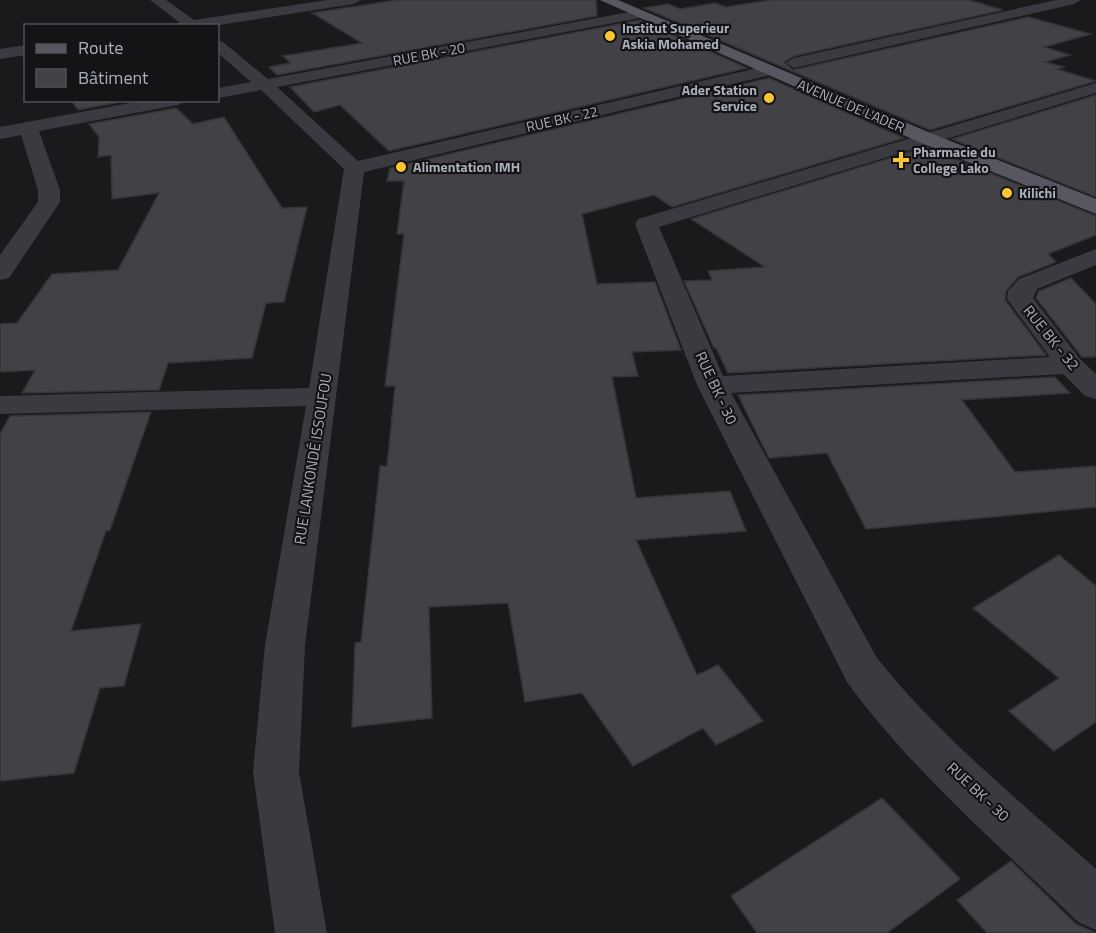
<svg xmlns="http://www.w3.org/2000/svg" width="1096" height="933" font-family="'Titillium Web',sans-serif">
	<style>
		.building { fill: #414146; stroke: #343338; stroke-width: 1.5 }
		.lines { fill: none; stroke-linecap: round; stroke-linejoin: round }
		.minor { fill: #3a3b41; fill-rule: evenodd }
		.major { fill: #565760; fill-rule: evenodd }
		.poi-dot { fill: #fdc630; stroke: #141417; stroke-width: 2 }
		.labels { text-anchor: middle; stroke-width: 4.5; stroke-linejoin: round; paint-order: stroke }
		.far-poi-label { font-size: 14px; font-weight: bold; fill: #abafbc; stroke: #141417; text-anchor: start }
		.far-street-label { font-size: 14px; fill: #abafbc; stroke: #141417 }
		.street-label { font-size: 15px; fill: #abafbc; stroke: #141417 }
	</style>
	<rect width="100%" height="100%" fill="#1a191c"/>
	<!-- building -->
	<g class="building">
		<polygon points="397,0 596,0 597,16 277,75 269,67 291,63 283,56 362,43 312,13"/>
		<polygon points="770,0 969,0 1003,10 794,56 784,62 793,70 1028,17 1091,34 1044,47 1070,55 1045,62 1064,67 1057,69 1096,81 930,130 644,8 668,4 680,9 715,3 726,7"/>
		<polygon points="640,20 747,68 389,151 340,105 314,112 290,87"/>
		<polygon points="769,78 904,138 672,207 654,195 582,214 597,284 655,282 681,350 632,352 638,376 612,377 636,498 730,491 746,531 636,540 697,675 718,665 763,721 716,745 703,728 633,766 582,693 525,702 508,603 429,607 432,718 352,727 355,643 361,642 380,466 387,466 395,386 385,386 404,234 397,234 404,181 387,181 390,168"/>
		<polygon points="1096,95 1096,197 952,139"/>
		<polygon points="71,100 112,100 115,103 78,110"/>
		<polygon points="176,108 193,124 224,117 282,208 307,207 284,302 266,303 252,358 168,363 159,390 22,393 35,370 0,372 0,324 17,323 52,274 118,270 159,193 112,199 111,155 98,157 99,137 89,124"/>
		<polygon points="926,147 1096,216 1096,235 1048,254 1056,262 1018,277 1006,291 1005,300 1046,355 728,373 716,348 714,348 684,281 712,280 708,271 765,267 691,219"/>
		<polygon points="1071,278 1096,304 1096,357 1082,357 1036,298 1039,291"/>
		<polygon points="1055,377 1070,393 962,400 1015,472 1096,466 1096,507 866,529 827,453 769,458 738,395"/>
		<polygon points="151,412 110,530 106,531 71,631 141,624 124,686 100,688 74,773 0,781 0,434 10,416"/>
		<polygon points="1059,555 1096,586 1096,722 1054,751 1009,711 1059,678 973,608"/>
		<polygon points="882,798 960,879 887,933 757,933 731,896"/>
		<polygon points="1011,861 1076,924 1096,933 987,933 957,900"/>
	</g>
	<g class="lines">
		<!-- minor -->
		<g class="minor">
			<polygon points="150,0 166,0 194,20 327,0 361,0 354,4 213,26 174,26 179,22"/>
			<polygon points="1056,0 1081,0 1074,4 794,68 786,63 794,58"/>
			<polygon points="640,10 647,14 645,17 277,87 358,161 770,65 778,70 770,75 364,172 305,645 299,772 327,933 275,933 253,772 265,645 306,406 0,414 0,396 309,388 344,169 261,90 218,98 218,88 251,82 218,53 218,41 223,42 268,79"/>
			<polygon points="26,45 26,55 0,59 0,49"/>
			<path d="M1096,83V93L659,227L723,376L1050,357L1007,299L1008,291L1019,279L1096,249V265L1037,289L1033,298L1080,359L1096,374V399L1085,396L1063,374L731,393L877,658C940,737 1021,802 1096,869V930L1078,922C999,845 912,771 847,682L697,385L635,224L638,219Z"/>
			<polygon points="146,100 186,100 178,105 39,131 60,190 60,202 9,278 0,280 0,255 38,202 38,190 21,135 0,139 0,127"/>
		</g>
		<!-- major -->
		<polygon class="major" points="600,0 618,0 933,134 1096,199 1096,214 919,142"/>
	</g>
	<!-- markers -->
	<g class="poi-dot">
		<circle cx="610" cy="36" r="6"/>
		<circle cx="769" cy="98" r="6"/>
		<path d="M898 151h6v6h6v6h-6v6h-6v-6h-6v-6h6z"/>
		<circle cx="401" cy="167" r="6"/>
		<circle cx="1007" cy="193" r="6"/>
	</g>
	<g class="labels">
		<!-- far-poi labels -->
		<g class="far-poi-label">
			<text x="622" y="33">Institut Superieur<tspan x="622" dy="16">Askia Mohamed</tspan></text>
			<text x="757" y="95" text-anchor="end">Ader Station<tspan x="757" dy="16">Service</tspan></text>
			<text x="913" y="157">Pharmacie du<tspan x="913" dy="16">College Lako</tspan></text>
			<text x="413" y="172">Alimentation IMH</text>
			<text x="1019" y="198">Kilichi</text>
		</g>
		<!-- far-street labels -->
		<g class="far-street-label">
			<text transform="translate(429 54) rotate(-11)" y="5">RUE BK - 20</text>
			<text transform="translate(851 106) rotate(23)" y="5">AVENUE DE L'ADER</text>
			<text transform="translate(562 119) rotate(-13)" y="5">RUE BK - 22</text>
		</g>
		<!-- street labels -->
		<g class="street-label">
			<text transform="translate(1051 338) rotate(51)" y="5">RUE BK - 32</text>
			<text transform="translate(716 388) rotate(65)" y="5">RUE BK - 30</text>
			<text transform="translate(313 459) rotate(-81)" y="5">RUE LANKONDÉ ISSOUFOU</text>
			<text transform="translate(978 792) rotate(43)" y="5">RUE BK - 30</text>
		</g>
	</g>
	<!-- legend -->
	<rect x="24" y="24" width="195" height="78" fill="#141417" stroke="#505259" stroke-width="1.5"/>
	<rect x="36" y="44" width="30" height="9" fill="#565760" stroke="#505259" stroke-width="1.5"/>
	<text x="78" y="54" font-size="18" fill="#abafbc">Route</text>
	<rect x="36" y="69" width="30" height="18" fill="#414146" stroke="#505259" stroke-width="1.5"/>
	<text x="78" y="84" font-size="18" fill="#abafbc">Bâtiment</text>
</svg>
